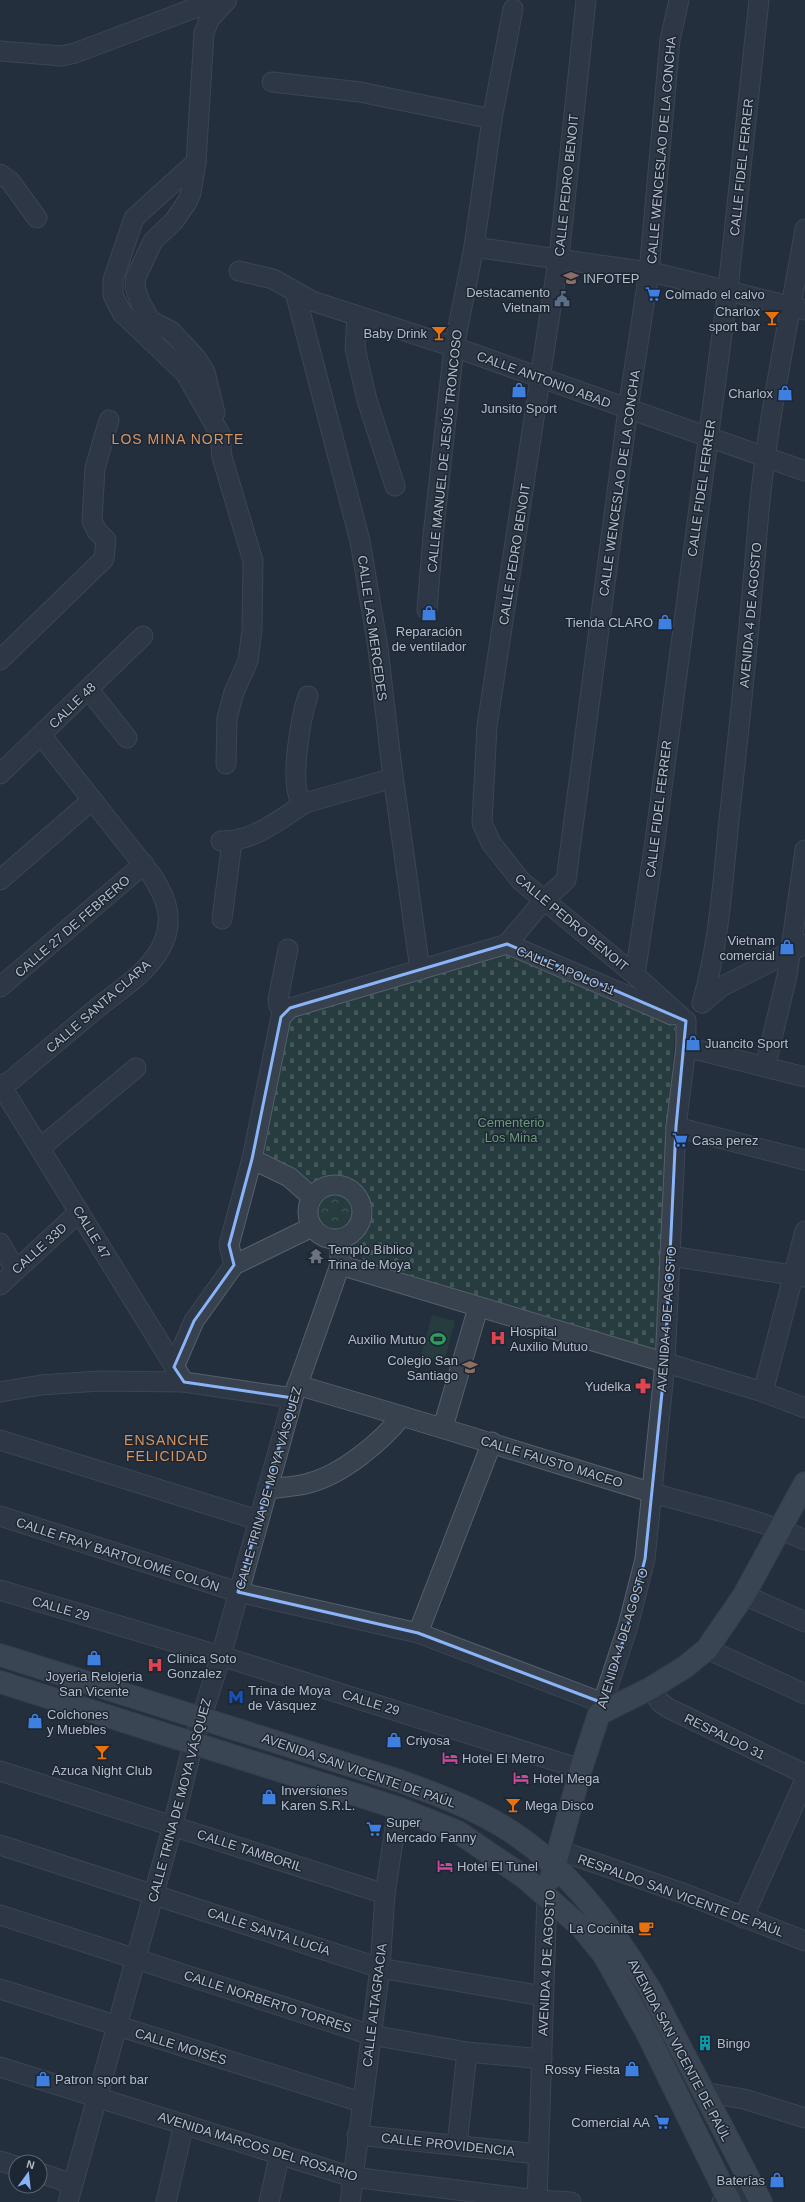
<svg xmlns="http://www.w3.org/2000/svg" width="805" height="2202" font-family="Arial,sans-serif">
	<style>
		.forest { fill: url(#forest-crowns) }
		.cemetery { fill: url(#cemetery-stones) }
		.pitch { fill: #263c3f }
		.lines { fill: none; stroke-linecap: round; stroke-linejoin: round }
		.minor-casing { stroke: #565f6c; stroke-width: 21 }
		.major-casing { stroke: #414a57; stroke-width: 24 }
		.minor { stroke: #38414e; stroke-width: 19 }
		.major { stroke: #56606e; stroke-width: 22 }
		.marked { fill: none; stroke: #8ab4f8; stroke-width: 3; stroke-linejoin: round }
		.labels { text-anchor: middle; stroke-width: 3; stroke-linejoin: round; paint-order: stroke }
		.street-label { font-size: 13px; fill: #b4bcc9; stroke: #1d2633 }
		.poi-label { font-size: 13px; fill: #b4bcc9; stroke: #1d2633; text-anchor: start }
		.park-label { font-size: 13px; fill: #6b9a76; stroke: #1d2633 }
		.neighbourhood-label { font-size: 14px; letter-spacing: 1px; fill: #d59563; stroke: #1d2633 }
	</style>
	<defs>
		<pattern id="forest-crowns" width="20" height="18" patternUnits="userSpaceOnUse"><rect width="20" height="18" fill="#263c3f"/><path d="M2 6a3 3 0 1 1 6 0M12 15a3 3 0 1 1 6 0" fill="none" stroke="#435659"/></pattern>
		<pattern id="cemetery-stones" width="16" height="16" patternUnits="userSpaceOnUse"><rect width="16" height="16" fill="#263c3f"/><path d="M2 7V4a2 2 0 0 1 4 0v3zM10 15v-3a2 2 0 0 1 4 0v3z" fill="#435659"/></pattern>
	</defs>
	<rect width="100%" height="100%" fill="#242f3e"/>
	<!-- forest -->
	<circle class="forest" cx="335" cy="1211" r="24"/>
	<!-- cemetery -->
	<path class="cemetery" d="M506,954L675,1027L655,1351L369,1266L349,1244C353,1241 358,1238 362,1235C380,1215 368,1185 343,1179C332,1176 320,1182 310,1186L264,1154L291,1016Z"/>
	<!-- pitch -->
	<polygon class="pitch" points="432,1315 455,1321 444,1362 421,1356"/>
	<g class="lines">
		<defs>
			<g id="minor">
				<polyline points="586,0 560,248 487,726 482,823 491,843 521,881 635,975 686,1021"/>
				<polyline points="0,51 62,56 75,53 203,5 223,0"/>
				<polyline points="272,82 360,92 492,119"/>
				<polyline points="196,162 191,193 187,202 174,221 153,241 136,277 135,287 140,302 151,321 171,331 196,358 205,372 215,413"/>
				<polyline points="0,174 10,181 37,218"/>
				<polyline points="474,247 656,273 805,310"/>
				<polyline points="239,271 273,279 312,301 454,347 805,471"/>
				<polyline points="295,292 360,541 378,648 391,761 420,970"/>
				<polyline points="357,316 355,348 367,400 395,486"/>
				<polyline points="427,610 433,536 454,347 474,247 492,119 513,9"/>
				<polyline points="0,660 104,559 106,540 97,531 92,521 95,468 109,420"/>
				<polyline points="89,690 127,738"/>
				<path d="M308,696C301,716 289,783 301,801L305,803L393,778"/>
				<polyline points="226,764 227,718 234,692 248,661 252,630 253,561 222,457 220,434 186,374 122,313 113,295 113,280 134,218 196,162 204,33 209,20 227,0"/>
				<polyline points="0,774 143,636"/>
				<path d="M221,841C252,842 280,820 305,803"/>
				<polyline points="0,880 92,800"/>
				<polyline points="222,919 232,842"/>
				<polyline points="507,944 543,901 566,880 628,409 649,272 670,40 679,0"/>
				<polyline points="635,975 654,848 728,289 759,0"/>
				<polyline points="0,987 144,864"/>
				<path d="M702,1003C719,944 723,881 729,820C740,721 750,623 758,523C766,424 788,327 805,229"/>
				<polyline points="702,1003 721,987 805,944"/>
				<polyline points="285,1012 279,1006 278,999 288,949"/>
				<polyline points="686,1047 805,1077"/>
				<polyline points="765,1067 787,976 805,850"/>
				<polyline points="0,1084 184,1382"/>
				<path d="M2,1088C34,1061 65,1035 96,1009C119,990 153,970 164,941C174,917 165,897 153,877L41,735"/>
				<polyline points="676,1127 805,1160"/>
				<polyline points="40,1148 136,1068"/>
				<polyline points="252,1159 289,1177 312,1197"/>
				<circle cx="335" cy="1212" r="27"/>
				<polyline points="0,1243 15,1269"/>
				<polyline points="670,1256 805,1277"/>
				<polyline points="234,1265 229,1245 252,1159 281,1017 290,1008 507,944 672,1015"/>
				<polyline points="340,1265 763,1392 805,1408"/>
				<polyline points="0,1285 79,1212"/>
				<polyline points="174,1367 194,1321 234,1265 312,1227"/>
				<path d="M297,1385C415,1419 532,1456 650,1492C702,1508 755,1517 805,1540"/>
				<polyline points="0,1392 41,1385 100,1381 184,1382 293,1398"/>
				<polyline points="763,1392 805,1231"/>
				<polyline points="443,1427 478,1308"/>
				<polyline points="0,1440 258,1520"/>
				<path d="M267,1489C281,1487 296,1487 309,1483C343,1474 381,1442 402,1416"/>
				<polyline points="0,1516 238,1592 418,1633 603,1703"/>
				<polyline points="0,1590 221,1656 581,1769"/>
				<polyline points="744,1595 805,1622"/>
				<polyline points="418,1633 492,1442"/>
				<polyline points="707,1649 805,1694"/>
				<polyline points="651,1688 660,1702 668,1708 805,1774"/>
				<polyline points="599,1714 628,1626 645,1559 665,1363 676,1127 686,1047 686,1021"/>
				<polyline points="0,1771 385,1894"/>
				<polyline points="0,1845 380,1968 543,1996"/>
				<polyline points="558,1850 685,1894 805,1941"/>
				<polyline points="0,1915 371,2035 467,2052 542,2059"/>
				<polyline points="743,1918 805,1780"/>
				<polyline points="0,1989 361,2102"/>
				<polyline points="0,2067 352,2177 537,2200 571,2202"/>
				<polyline points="703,2092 744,2099 805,2118"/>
				<polyline points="357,2135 538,2154"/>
				<polyline points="457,2145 467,2052"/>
				<polyline points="0,2161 16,2166"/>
				<polyline points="40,2173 73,2184"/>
				<polyline points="68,2202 173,1825 193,1744 221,1656 293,1398 340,1265 340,1239"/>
				<polyline points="166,2202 184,2124"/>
				<polyline points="269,2202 280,2153"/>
				<polyline points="350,2202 380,1968 385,1894 398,1808"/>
				<polyline points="537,2202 547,1895"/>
				<polyline points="722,2202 755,2190"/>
			</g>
			<g id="major">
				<path d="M0,1655L400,1781C430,1792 460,1803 488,1818C559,1855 610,1923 651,1991L761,2202"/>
				<polyline points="0,1682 398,1808 458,1832 524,1877 581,1927 604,1955 646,2031 730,2202"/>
				<polyline points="551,1878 581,1769 599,1714 651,1688 685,1667 707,1649 744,1595 805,1483"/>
			</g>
		</defs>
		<!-- minor casing -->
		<use href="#minor" class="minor-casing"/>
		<!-- major casing -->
		<use href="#major" class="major-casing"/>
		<!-- minor -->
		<use href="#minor" class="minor"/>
		<!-- major -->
		<use href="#major" class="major"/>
	</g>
	<!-- marked area -->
	<path d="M0 0H805V2202H0ZM507,944L686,1021L676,1127L665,1363L645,1559L628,1626L603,1703L418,1633L238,1592L293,1398L184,1382L174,1367L194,1321L234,1265L229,1245L252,1159L281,1017L290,1008Z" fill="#242f3e" fill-opacity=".55" fill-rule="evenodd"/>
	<path class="marked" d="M507,944L686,1021L676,1127L665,1363L645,1559L628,1626L603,1703L418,1633L238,1592L293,1398L184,1382L174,1367L194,1321L234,1265L229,1245L252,1159L281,1017L290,1008Z"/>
	<!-- icons -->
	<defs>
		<symbol id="school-bare" viewBox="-9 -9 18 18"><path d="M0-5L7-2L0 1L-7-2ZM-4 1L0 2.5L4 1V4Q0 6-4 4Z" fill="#8d6e63" stroke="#1d2633" stroke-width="2.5" paint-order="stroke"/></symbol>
		<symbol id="supermarket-bare" viewBox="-9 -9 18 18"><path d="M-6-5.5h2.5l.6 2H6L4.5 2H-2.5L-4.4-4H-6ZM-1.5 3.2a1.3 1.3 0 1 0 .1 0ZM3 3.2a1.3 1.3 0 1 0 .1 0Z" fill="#3f7fe0" stroke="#1d2633" stroke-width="2.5" paint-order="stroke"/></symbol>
		<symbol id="civic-bare" viewBox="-9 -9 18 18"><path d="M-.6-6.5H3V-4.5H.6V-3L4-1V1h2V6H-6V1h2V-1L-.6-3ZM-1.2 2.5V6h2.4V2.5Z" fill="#5c6f8a" stroke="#1d2633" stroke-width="2.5" paint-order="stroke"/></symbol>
		<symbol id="bar-bare" viewBox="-9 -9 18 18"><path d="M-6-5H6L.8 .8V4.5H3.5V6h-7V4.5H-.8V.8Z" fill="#e8710a" stroke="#1d2633" stroke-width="2.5" paint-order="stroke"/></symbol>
		<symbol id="shop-bare" viewBox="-9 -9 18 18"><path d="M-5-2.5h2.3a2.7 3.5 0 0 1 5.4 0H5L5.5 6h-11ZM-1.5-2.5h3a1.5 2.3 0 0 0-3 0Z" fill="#3f7fe0" stroke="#1d2633" stroke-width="2.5" paint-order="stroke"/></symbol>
		<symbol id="temple-bare" viewBox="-9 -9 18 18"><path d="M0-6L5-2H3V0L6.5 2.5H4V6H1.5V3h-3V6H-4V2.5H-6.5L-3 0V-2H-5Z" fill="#6b7280" stroke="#1d2633" stroke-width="2.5" paint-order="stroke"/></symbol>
		<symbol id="hospital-bare" viewBox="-9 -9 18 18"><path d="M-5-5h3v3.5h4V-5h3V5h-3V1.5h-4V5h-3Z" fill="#e0444e" stroke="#1d2633" stroke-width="2.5" paint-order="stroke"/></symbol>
		<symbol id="stadium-bare" viewBox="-9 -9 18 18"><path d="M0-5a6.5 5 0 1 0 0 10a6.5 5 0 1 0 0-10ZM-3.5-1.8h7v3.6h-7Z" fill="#2e9e5b" stroke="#1d2633" stroke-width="2.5" paint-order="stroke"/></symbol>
		<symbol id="pharmacy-bare" viewBox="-9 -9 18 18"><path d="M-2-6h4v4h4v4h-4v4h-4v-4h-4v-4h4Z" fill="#e0444e" stroke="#1d2633" stroke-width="2.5" paint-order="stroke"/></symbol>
		<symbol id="metro-bare" viewBox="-9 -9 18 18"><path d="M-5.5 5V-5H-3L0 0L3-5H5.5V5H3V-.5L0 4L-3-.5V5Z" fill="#1a4fb4" stroke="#1d2633" stroke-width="2.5" paint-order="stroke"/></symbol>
		<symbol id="hotel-bare" viewBox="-9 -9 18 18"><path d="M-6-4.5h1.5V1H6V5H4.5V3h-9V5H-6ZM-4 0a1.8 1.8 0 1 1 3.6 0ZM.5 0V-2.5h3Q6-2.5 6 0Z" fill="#d1479c" stroke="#1d2633" stroke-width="2.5" paint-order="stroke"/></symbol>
		<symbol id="cafe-bare" viewBox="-9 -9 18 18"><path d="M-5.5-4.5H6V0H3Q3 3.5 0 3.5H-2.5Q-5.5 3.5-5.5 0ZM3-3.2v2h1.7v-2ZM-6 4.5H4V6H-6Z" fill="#e8710a" stroke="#1d2633" stroke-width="2.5" paint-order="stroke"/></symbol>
		<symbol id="building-bare" viewBox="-9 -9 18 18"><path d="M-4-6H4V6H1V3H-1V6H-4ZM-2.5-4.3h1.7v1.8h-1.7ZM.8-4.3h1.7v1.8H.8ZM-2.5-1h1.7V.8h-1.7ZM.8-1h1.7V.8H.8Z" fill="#0f9aa8" stroke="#1d2633" stroke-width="2.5" paint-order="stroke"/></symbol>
	</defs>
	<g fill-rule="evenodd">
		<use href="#school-bare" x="560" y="267" width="22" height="22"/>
		<use href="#supermarket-bare" x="642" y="283" width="22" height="22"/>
		<use href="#civic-bare" x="551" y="288" width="22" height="22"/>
		<use href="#bar-bare" x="761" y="307" width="22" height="22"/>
		<use href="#bar-bare" x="428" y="322" width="22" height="22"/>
		<use href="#shop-bare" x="508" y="379" width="22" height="22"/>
		<use href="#shop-bare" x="774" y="382" width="22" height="22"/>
		<use href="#shop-bare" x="418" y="602" width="22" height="22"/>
		<use href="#shop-bare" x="654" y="611" width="22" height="22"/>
		<use href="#shop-bare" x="776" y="936" width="22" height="22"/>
		<use href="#shop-bare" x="682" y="1032" width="22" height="22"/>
		<use href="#supermarket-bare" x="669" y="1129" width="22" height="22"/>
		<use href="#temple-bare" x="305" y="1245" width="22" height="22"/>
		<use href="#hospital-bare" x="487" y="1327" width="22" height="22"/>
		<use href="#stadium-bare" x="427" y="1328" width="22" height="22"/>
		<use href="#school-bare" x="459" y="1356" width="22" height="22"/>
		<use href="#pharmacy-bare" x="632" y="1375" width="22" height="22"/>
		<use href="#shop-bare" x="83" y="1647" width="22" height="22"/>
		<use href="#hospital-bare" x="144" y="1654" width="22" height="22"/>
		<use href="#metro-bare" x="225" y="1686" width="22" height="22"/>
		<use href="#shop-bare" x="24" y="1710" width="22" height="22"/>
		<use href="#shop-bare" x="383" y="1729" width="22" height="22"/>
		<use href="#bar-bare" x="91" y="1741" width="22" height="22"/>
		<use href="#hotel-bare" x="439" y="1747" width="22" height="22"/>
		<use href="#hotel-bare" x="510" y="1767" width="22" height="22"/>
		<use href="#shop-bare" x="258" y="1786" width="22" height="22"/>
		<use href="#bar-bare" x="502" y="1794" width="22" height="22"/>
		<use href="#supermarket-bare" x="363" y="1818" width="22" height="22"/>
		<use href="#hotel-bare" x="434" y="1855" width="22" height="22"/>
		<use href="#cafe-bare" x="635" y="1917" width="22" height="22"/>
		<use href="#building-bare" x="694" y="2032" width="22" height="22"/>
		<use href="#shop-bare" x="621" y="2058" width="22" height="22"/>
		<use href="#shop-bare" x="32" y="2068" width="22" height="22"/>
		<use href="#supermarket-bare" x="651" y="2111" width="22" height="22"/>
		<use href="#shop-bare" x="766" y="2169" width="22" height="22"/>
	</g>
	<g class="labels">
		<!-- street labels -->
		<g class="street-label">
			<text transform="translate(661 150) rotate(-85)" y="5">CALLE WENCESLAO DE LA CONCHA</text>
			<text transform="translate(741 167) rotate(-84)" y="5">CALLE FIDEL FERRER</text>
			<text transform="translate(566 185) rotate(-84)" y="5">CALLE PEDRO BENOIT</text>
			<text transform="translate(544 379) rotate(20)" y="5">CALLE ANTONIO ABAD</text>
			<text transform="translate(444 451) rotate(-84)" y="5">CALLE MANUEL DE JESÚS TRONCOSO</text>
			<text transform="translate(619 483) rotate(-82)" y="5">CALLE WENCESLAO DE LA CONCHA</text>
			<text transform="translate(701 488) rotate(-82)" y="5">CALLE FIDEL FERRER</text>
			<text transform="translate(514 554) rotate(-81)" y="5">CALLE PEDRO BENOIT</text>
			<text transform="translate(750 615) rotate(-85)" y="5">AVENIDA 4 DE AGOSTO</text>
			<text transform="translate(373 628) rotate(82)" y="5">CALLE LAS MERCEDES</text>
			<text transform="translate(72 705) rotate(-44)" y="5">CALLE 48</text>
			<text transform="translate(658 809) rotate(-83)" y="5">CALLE FIDEL FERRER</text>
			<text transform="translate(572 922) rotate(40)" y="5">CALLE PEDRO BENOIT</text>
			<text transform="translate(72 926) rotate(-41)" y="5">CALLE 27 DE FEBRERO</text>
			<text transform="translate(566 970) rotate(23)" y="5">CALLE APOLO 11</text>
			<text transform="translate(98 1006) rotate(-41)" y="5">CALLE SANTA CLARA</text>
			<text transform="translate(92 1232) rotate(59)" y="5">CALLE 47</text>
			<text transform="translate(39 1248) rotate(-42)" y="5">CALLE 33D</text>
			<text transform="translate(666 1319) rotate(-86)" y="5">AVENIDA 4 DE AGOSTO</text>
			<text transform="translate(552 1461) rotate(17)" y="5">CALLE FAUSTO MACEO</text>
			<text transform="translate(268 1488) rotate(-74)" y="5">CALLE TRINA DE MOYA VÁSQUEZ</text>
			<text transform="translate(118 1554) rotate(18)" y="5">CALLE FRAY BARTOLOMÉ COLÓN</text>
			<text transform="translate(61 1608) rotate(16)" y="5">CALLE 29</text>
			<text transform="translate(622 1638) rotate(-73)" y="5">AVENIDA 4 DE AGOSTO</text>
			<text transform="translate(371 1702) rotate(17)" y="5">CALLE 29</text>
			<text transform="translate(725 1736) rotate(26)" y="5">RESPALDO 31</text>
			<text transform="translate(359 1770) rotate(19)" y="5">AVENIDA SAN VICENTE DE PAÚL</text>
			<text transform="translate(179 1800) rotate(-75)" y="5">CALLE TRINA DE MOYA VÁSQUEZ</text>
			<text transform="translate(250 1850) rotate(18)" y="5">CALLE TAMBORIL</text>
			<text transform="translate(681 1895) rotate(20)" y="5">RESPALDO SAN VICENTE DE PAÚL</text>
			<text transform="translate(269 1931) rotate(18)" y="5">CALLE SANTA LUCÍA</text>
			<text transform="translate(546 1963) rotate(-87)" y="5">AVENIDA 4 DE AGOSTO</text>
			<text transform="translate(268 2001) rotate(18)" y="5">CALLE NORBERTO TORRES</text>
			<text transform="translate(374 2005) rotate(-83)" y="5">CALLE ALTAGRACIA</text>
			<text transform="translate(181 2046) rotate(17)" y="5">CALLE MOISÉS</text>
			<text transform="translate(680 2050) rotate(62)" y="5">AVENIDA SAN VICENTE DE PAÚL</text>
			<text transform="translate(448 2144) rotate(6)" y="5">CALLE PROVIDENCIA</text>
			<text transform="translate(258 2146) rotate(17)" y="5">AVENIDA MARCOS DEL ROSARIO</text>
		</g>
		<!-- poi labels -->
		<g class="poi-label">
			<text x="583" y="283">INFOTEP</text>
			<text x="550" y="297" text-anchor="end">Destacamento<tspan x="550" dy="15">Vietnam</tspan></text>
			<text x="665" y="299">Colmado el calvo</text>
			<text x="760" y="316" text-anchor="end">Charlox<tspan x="760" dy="15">sport bar</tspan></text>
			<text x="427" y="338" text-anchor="end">Baby Drink</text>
			<text x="773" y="398" text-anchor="end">Charlox</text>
			<text x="519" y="413" text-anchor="middle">Junsito Sport</text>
			<text x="653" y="627" text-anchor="end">Tienda CLARO</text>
			<text x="429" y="636" text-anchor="middle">Reparación<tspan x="429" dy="15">de ventilador</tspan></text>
			<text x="775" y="945" text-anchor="end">Vietnam<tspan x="775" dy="15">comercial</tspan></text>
			<text x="705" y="1048">Juancito Sport</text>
			<text x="692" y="1145">Casa perez</text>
			<text x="328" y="1254">Templo Bíblico<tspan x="328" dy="15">Trina de Moya</tspan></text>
			<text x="510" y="1336">Hospital<tspan x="510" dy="15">Auxilio Mutuo</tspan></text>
			<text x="426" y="1344" text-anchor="end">Auxilio Mutuo</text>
			<text x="458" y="1365" text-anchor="end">Colegio San<tspan x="458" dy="15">Santiago</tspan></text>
			<text x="631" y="1391" text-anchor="end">Yudelka</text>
			<text x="167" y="1663">Clinica Soto<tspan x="167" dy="15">Gonzalez</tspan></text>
			<text x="94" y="1681" text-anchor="middle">Joyeria Relojeria<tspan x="94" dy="15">San Vicente</tspan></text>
			<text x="248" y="1695">Trina de Moya<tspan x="248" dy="15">de Vásquez</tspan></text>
			<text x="47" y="1719">Colchones<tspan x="47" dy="15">y Muebles</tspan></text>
			<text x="406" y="1745">Criyosa</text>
			<text x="462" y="1763">Hotel El Metro</text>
			<text x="102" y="1775" text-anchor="middle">Azuca Night Club</text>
			<text x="533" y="1783">Hotel Mega</text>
			<text x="281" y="1795">Inversiones<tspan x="281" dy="15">Karen S.R.L.</tspan></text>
			<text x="525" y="1810">Mega Disco</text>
			<text x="386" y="1827">Super<tspan x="386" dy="15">Mercado Fanny</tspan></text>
			<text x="457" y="1871">Hotel El Tunel</text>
			<text x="634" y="1933" text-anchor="end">La Cocinita</text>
			<text x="717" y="2048">Bingo</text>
			<text x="620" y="2074" text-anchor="end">Rossy Fiesta</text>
			<text x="55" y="2084">Patron sport bar</text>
			<text x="650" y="2127" text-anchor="end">Comercial AA</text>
			<text x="765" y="2185" text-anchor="end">Baterías</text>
		</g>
		<!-- park labels -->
		<g class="park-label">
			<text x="511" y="1127">Cementerio<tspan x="511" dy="15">Los Mina</tspan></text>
		</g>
		<!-- neighbourhood labels -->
		<g class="neighbourhood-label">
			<text x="178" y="444">LOS MINA NORTE</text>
			<text x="167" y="1445">ENSANCHE<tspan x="167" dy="16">FELICIDAD</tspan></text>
		</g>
	</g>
	<!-- north arrow -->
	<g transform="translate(28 2174) rotate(15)"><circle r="19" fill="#1d2633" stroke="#59626f"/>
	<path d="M0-3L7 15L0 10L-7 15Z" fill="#8ab4f8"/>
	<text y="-6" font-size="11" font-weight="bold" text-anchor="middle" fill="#b4bcc9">N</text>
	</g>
</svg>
